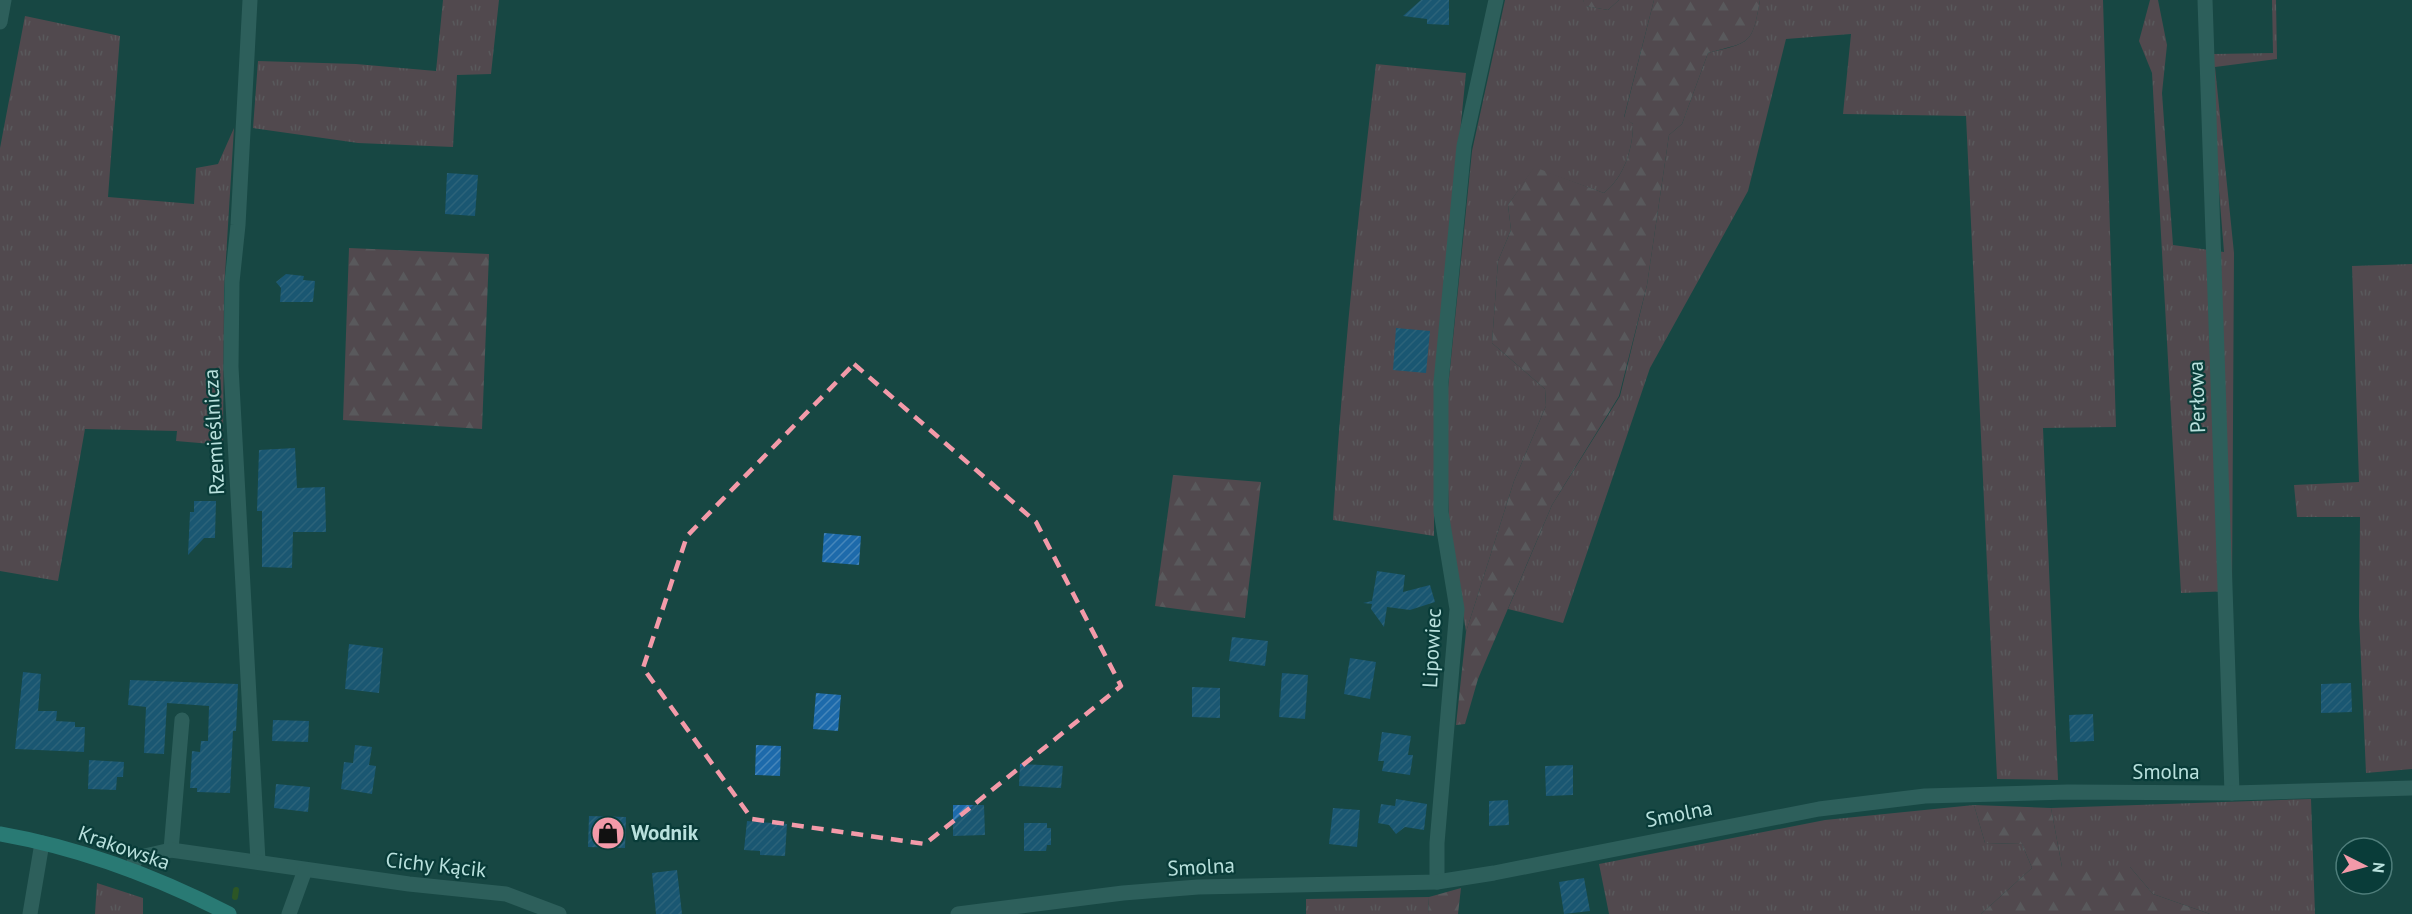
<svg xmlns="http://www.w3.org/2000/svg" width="2412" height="914" font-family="'PT Sans',sans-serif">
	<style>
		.grass { fill: url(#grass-tufts) }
		.forest { fill: url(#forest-firs) }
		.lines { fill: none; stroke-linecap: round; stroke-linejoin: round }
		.stream { stroke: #456801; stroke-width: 6 }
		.building { fill: url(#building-hatch) }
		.minor { stroke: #487c78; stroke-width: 15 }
		.major { stroke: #3eb8b0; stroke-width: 15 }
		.marked { fill: none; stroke: #f39aa9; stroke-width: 4.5; stroke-dasharray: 12 8; stroke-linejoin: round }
		.labels { text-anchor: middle; stroke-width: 4.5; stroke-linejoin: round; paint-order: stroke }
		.street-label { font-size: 21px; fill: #b9e1dd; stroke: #093c39 }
		.poi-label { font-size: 21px; font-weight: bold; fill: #b9e1dd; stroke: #093c39; text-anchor: start }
	</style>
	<defs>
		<pattern id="grass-tufts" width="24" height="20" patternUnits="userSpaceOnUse" patternTransform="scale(1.5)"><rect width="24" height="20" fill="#974d5b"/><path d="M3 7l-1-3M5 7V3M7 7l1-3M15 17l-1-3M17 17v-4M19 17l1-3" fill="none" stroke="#a86f7a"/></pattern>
		<pattern id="forest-firs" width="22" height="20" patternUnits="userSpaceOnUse" patternTransform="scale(1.5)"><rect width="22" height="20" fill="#974d5b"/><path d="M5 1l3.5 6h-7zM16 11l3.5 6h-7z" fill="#a86f7a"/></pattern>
		<pattern id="building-hatch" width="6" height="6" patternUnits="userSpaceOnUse" patternTransform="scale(1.5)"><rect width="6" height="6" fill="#1d6aab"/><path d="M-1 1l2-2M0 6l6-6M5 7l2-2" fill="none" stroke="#4686ba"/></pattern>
	</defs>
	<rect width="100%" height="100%" fill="#174743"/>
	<!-- grass -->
	<g class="grass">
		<polygon points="443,0 499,0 491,74 457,75 453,147 358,143 253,128 258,61 356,64 436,71"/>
		<path d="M1505,0H1583L1586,6L1608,10L1619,0H1654L1624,117L1633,124C1633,149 1624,177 1604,193L1534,168L1508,205L1511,230L1498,261L1492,343L1545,389L1546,406L1514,481L1466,632L1449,523L1446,408L1472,151Z"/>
		<path d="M1760,0H2103L2116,427L2043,428L2058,780L1997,779L1966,116L1843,114L1851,34L1786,39L1748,191L1650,368L1563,623L1508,609L1552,505L1620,396L1647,285L1669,135L1682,124L1708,53C1751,42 1752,45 1760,0Z"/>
		<polygon points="2150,0 2158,0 2167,45 2162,93 2173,245 2224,252 2209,68 2214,54 2273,53 2272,0 2276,0 2277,59 2215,67 2234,253 2232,591 2181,593 2152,73 2139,41"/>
		<polygon points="25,16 120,36 108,197 194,204 196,168 218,164 234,128 224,291 223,445 176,441 177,431 85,429 58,581 0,571 0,148"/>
		<path d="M1376,64L1466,73L1434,392V536L1333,520C1342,368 1358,215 1376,64Z"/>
		<polygon points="2412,264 2412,769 2366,773 2359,616 2360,517 2297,517 2294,485 2359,482 2352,266"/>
		<polygon points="2311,799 2315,914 2210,914 2153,894 2130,867 2062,867 2051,808"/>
		<polygon points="1974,805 1985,843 2022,844 2032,868 1981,914 1609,914 1599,864 1825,820"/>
		<polygon points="97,883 143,898 143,914 95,914"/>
		<polygon points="1429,897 1428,914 1306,914 1306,899"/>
	</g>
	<!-- forest -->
	<g class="forest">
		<polygon points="1583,0 1619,0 1608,10 1585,6"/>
		<path d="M1654,0H1760C1752,46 1751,41 1708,53L1682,124L1669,135L1647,285L1619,396L1552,505L1478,679L1465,724L1456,725L1466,632L1514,481L1546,406L1545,389L1492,343L1498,261L1511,230L1508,205L1534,167L1604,193C1624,177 1633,149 1633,124L1624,118Z"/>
		<polygon points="349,248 489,254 482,429 343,420"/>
		<polygon points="1173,475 1261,482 1245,618 1155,606"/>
		<polygon points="1974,805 2051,808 2062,867 2130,867 2153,894 2210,914 1981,914 2032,868 2022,844 1985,843"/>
		<polygon points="1461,888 1458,914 1428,914 1429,897"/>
	</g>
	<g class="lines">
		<!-- stream -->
		<polyline class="stream" points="235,897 236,890"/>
	</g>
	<!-- building -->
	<g class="building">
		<polygon points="1421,0 1449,0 1449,25 1427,24 1427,19 1403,16"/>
		<polygon points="447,173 478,175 475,216 445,214"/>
		<polygon points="286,274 304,276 303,280 315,281 313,302 280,302 281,288 276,282"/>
		<polygon points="1396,328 1430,331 1426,373 1393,370"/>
		<polygon points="295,448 297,488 325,487 326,532 293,532 292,568 262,567 262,511 257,511 259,450"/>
		<polygon points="194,501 216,501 215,538 204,538 188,555 190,512 194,512"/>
		<polygon points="824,533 861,536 859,565 822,562"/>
		<polygon points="1377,571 1405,575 1403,592 1430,585 1435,602 1410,610 1387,607 1384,627 1371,609 1372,604 1363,603 1372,601"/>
		<polygon points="1232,637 1268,641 1265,666 1229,661"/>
		<polygon points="349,644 383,648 379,693 345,689"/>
		<polygon points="1350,658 1376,662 1370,699 1344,694"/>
		<polygon points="23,672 41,674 38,711 57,711 56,721 75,722 75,727 85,727 84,752 15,749"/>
		<polygon points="1282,673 1308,675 1305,719 1279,717"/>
		<polygon points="130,680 238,684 236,731 233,731 230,793 197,792 197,788 190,788 192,751 200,752 201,741 208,741 209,706 167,703 164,754 144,753 146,707 128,705"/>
		<polygon points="2351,683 2352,712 2321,713 2321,684"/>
		<polygon points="1192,687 1220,688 1220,718 1192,717"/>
		<polygon points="816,693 841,695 838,731 813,729"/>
		<polygon points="2093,714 2094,741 2070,742 2069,715"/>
		<polygon points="273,720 309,721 308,742 272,741"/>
		<polygon points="1382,732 1411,736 1408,755 1413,755 1410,775 1382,771 1384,761 1378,761"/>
		<polygon points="355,745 372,747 369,765 376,766 372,794 341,789 344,762 353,763"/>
		<polygon points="756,745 781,746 780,776 755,775"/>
		<polygon points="89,760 124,762 123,777 117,777 116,790 88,789"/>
		<polygon points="1020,764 1063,766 1061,788 1019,786"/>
		<polygon points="1573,765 1573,795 1546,796 1545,766"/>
		<polygon points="276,784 310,787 308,812 274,808"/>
		<polygon points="1396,799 1427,804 1424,830 1405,827 1396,834 1389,825 1378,823 1381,804 1395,806"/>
		<polygon points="1508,800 1509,825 1489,826 1489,801"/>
		<polygon points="953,805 984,805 985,835 953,836"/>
		<polygon points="1333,808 1360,810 1357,847 1329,844"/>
		<polygon points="589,816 626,817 625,848 588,847"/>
		<polygon points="747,821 787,824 785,856 760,855 760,851 744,850"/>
		<polygon points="1024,823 1047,823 1047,828 1051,828 1051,845 1047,845 1046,851 1024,851"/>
		<polygon points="677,870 682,914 656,914 652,873"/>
		<polygon points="1584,878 1590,911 1564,914 1559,882"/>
	</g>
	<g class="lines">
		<!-- minor -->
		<g class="minor">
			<polyline points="250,0 238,225 232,282 231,367 258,861"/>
			<polyline points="2205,0 2232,793"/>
			<polyline points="0,22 4,0"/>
			<polyline points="171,850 182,720"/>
			<polyline points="131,870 136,858 171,850 409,884 506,894 559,914"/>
			<polyline points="1437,882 1437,843 1457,609 1441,512 1441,382 1464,146 1496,0"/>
			<polyline points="30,914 42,843"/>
			<polyline points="289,914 305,870"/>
			<polyline points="958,914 1123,893 1198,887 1437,882 1494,873 1819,809 1925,796 2068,792 2232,793 2412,788"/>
		</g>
		<!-- major -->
		<path class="major" d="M0,834C80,848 157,877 229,914"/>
	</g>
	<!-- marked area -->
	<path d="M0 0H2412V914H0ZM854,364L1036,522L1121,686L925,844L752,819L643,668L687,536Z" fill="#174743" fill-opacity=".55" fill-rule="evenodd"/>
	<path class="marked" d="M854,364L1036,522L1121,686L925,844L752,819L643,668L687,536Z"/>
	<!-- icons -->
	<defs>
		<symbol id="shop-disc" viewBox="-11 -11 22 22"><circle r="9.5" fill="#f39aa9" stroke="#093c39"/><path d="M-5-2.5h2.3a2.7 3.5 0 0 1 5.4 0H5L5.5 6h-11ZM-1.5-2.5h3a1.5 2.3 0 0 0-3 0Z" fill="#111"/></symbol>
	</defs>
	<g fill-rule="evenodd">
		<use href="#shop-disc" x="589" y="814" width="38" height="38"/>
	</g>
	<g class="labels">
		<!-- street labels -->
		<g class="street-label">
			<text transform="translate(2197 397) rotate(-92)" y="7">Perłowa</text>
			<text transform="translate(214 432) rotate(-93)" y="7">Rzemieślnicza</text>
			<text transform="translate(1432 648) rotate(-87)" y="7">Lipowiec</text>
			<text x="2166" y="779">Smolna</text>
			<text transform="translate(1679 814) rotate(-11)" y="7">Smolna</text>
			<text transform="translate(124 848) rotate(19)" y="7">Krakowska</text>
			<text transform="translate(436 865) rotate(6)" y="7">Cichy Kącik</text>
			<text transform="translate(1201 867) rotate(-3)" y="7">Smolna</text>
		</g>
		<!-- poi labels -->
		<g class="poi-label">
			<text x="631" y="840">Wodnik</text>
		</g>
	</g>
	<!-- north arrow -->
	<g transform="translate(2364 866) rotate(96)"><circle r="28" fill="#093c39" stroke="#4f7e7b" stroke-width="1.5"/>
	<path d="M0-4.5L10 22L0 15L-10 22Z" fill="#f39aa9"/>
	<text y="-9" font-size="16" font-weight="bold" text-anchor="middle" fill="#b9e1dd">N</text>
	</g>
</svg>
